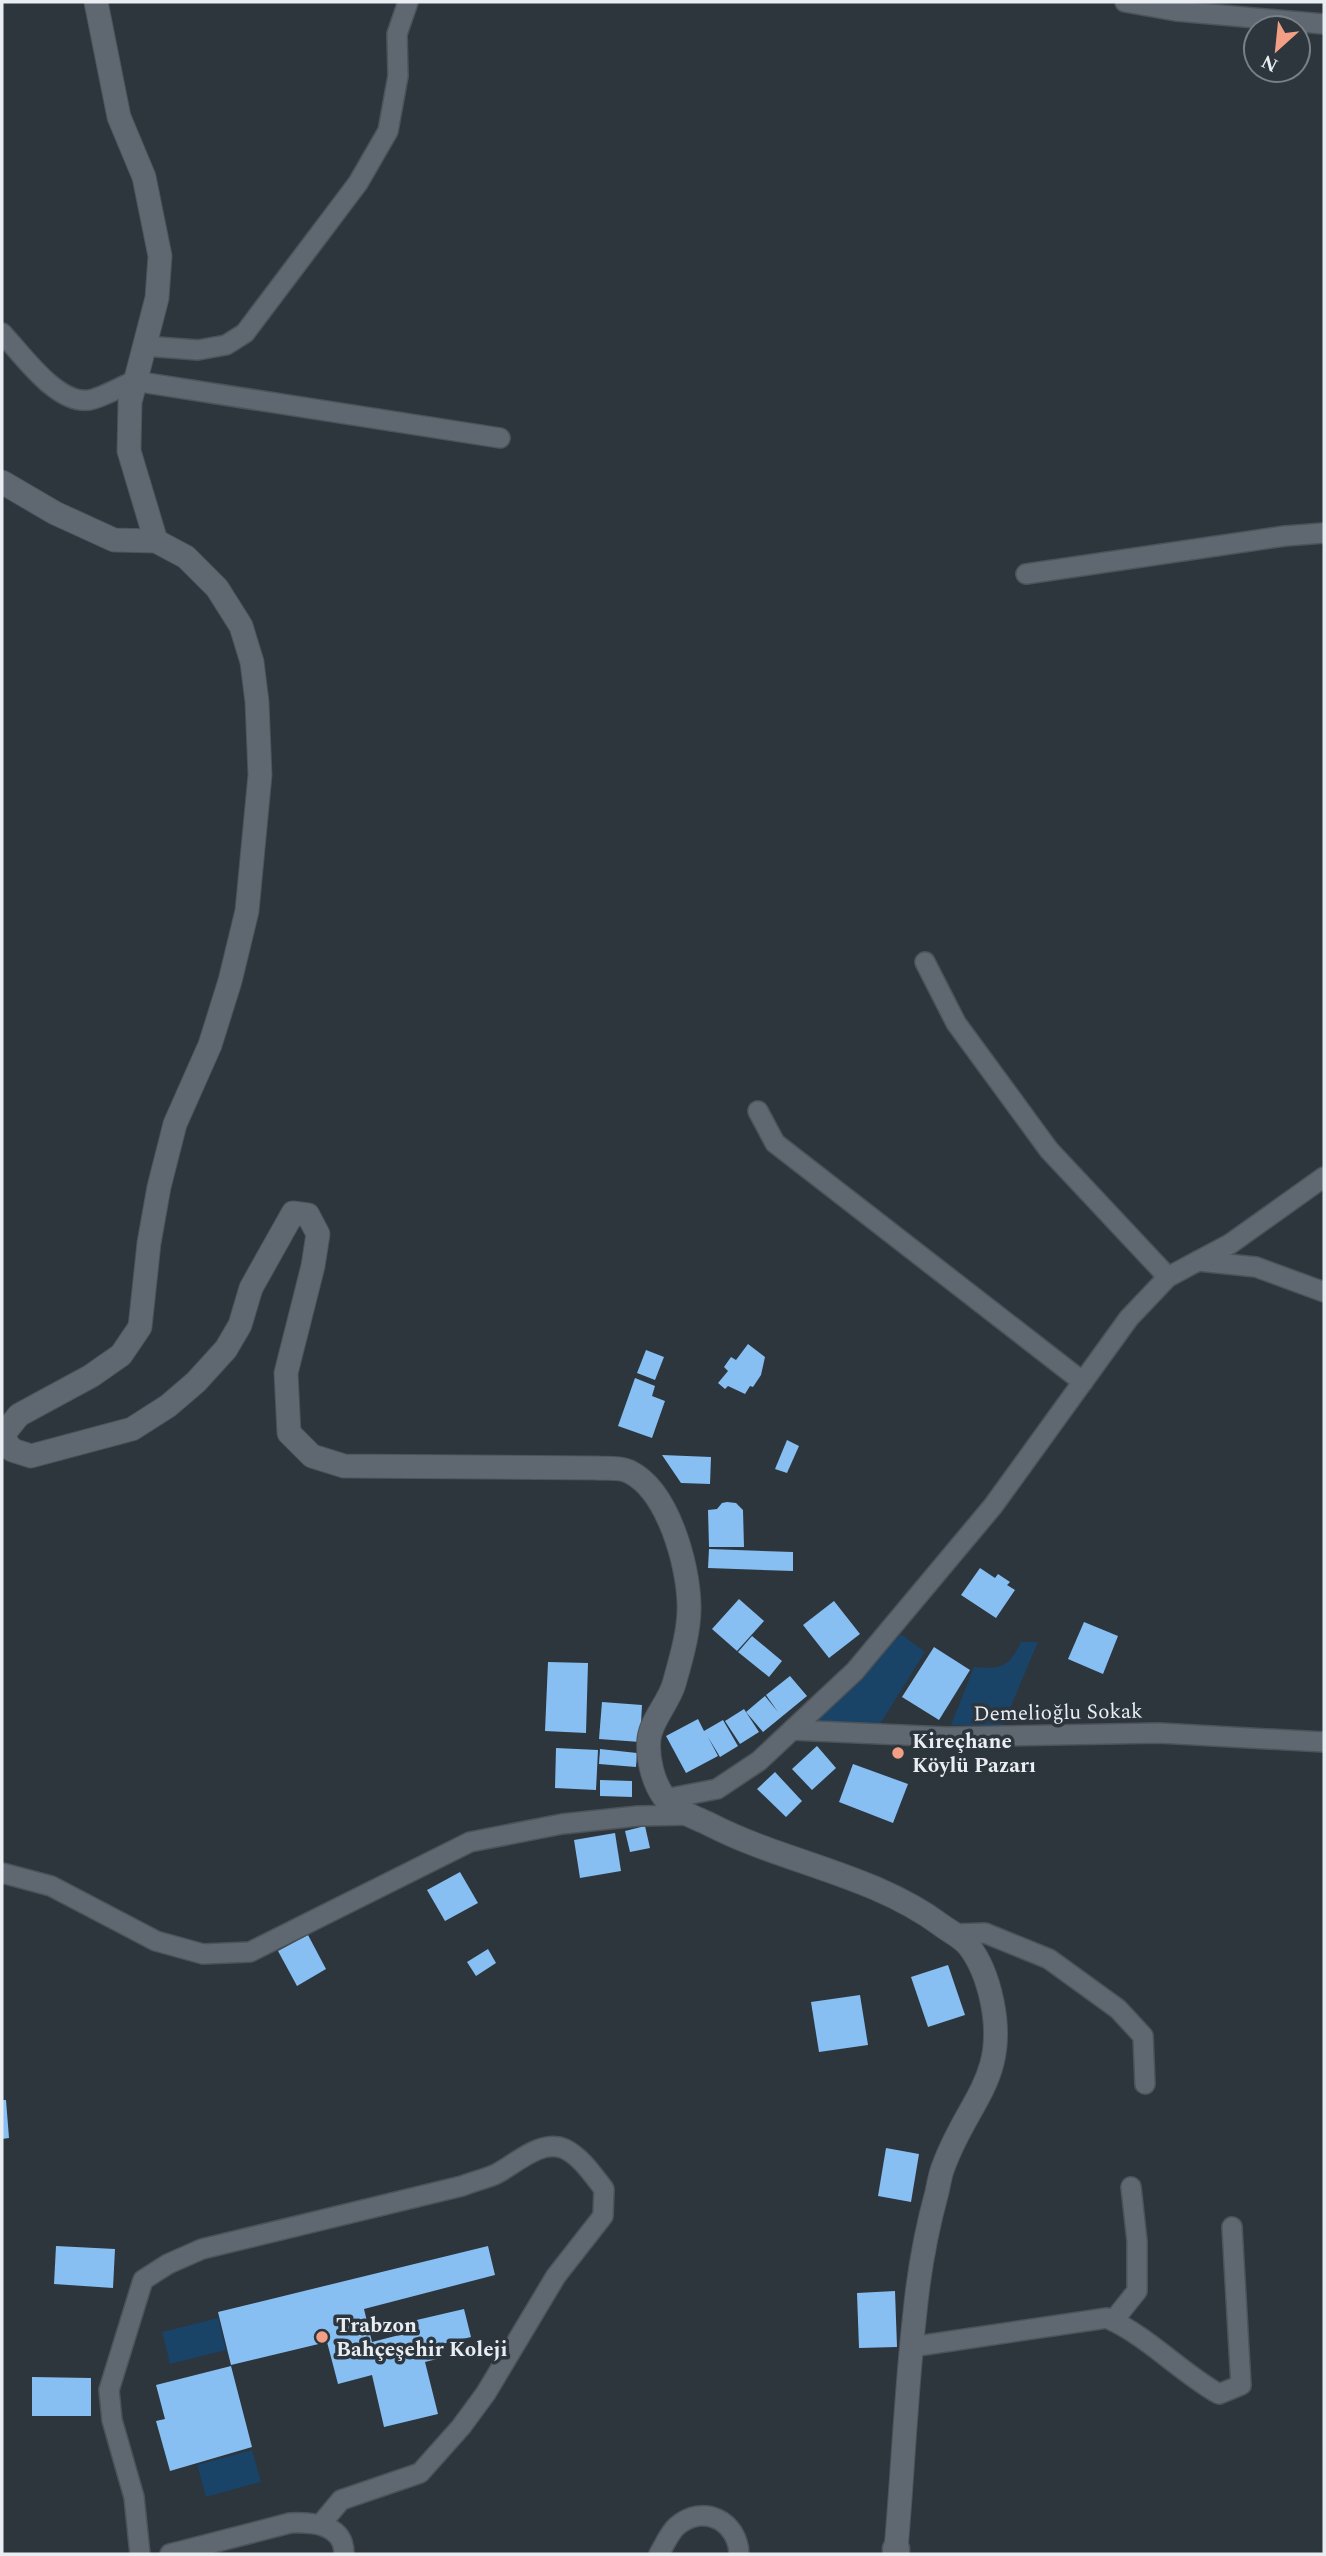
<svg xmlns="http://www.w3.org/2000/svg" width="1326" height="2556" font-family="Spectral,serif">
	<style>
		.green { fill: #194367 }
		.building { fill: #87bff3 }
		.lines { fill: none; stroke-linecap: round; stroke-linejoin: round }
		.minor-casing { stroke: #4c5359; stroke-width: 22 }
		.tertiary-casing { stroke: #4c5359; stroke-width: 25 }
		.secondary-casing { stroke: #4c5359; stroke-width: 29 }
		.minor { stroke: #5f6870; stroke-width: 19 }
		.tertiary { stroke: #5f6870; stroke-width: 23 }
		.secondary { stroke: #5f6870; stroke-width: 26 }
		.poi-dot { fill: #f39f85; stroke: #2d353d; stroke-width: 2.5 }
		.labels { text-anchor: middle; stroke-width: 7; stroke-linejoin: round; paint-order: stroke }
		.street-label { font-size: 21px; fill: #e9eef3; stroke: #2d353d }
		.poi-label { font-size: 21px; font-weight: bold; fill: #e9eef3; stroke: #2d353d; text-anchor: start }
	</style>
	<rect width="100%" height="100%" fill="#2d353d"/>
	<!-- green -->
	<g class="green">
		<polygon points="901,1634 925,1652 880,1724 811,1722 870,1668"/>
		<path d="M1021,1642H1038L1003,1725H951L974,1667C1002,1669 1009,1667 1021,1642Z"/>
		<polygon points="218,2318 226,2350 170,2364 162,2332"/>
		<polygon points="252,2450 261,2482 206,2497 197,2465"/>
	</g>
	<!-- building -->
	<g class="building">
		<polygon points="748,1344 765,1357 761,1375 753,1387 750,1386 745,1394 728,1386 725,1389 718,1383 728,1371 724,1367 731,1357 736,1360"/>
		<polygon points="646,1350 664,1357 655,1380 637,1373"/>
		<polygon points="635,1378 655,1386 652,1396 665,1401 652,1438 618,1426"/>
		<polygon points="787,1440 799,1446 787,1473 775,1469"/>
		<polygon points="662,1455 711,1457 710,1484 681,1483"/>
		<polygon points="727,1502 736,1503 743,1510 744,1547 709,1547 708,1510 717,1509 722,1503"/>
		<polygon points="709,1549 793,1552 793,1571 708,1568"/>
		<polygon points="980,1568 995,1578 998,1574 1010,1582 1007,1585 1015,1590 996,1618 961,1595"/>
		<polygon points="739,1599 764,1621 737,1651 712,1629"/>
		<polygon points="834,1601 860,1634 829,1658 803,1625"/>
		<polygon points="1084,1622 1118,1636 1103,1674 1068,1659"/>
		<polygon points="752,1636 782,1661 769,1677 738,1652"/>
		<polygon points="934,1647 970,1670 939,1720 902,1697"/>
		<polygon points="548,1662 588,1663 586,1733 545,1731"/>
		<polygon points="790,1676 807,1696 763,1732 746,1712 765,1696 778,1712 766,1695"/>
		<polygon points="602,1702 642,1705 640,1742 599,1739"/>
		<polygon points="744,1709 759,1732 740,1744 725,1721"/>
		<polygon points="698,1719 704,1731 723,1720 738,1746 720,1757 708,1737 718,1756 686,1773 666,1736"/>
		<polygon points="817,1746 836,1768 812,1790 792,1769"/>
		<polygon points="556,1748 598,1750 596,1790 555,1788"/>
		<polygon points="600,1749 637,1753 636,1767 599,1764"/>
		<polygon points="853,1764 908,1784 893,1823 839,1802"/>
		<polygon points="775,1772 802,1801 786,1817 757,1789"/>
		<polygon points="600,1780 632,1781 632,1797 600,1796"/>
		<polygon points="645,1826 650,1848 630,1852 625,1831"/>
		<polygon points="615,1833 621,1871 580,1878 574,1840"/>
		<polygon points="460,1872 478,1903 445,1921 427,1890"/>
		<polygon points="308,1935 326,1969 297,1986 278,1951"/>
		<polygon points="488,1949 496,1963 476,1976 467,1962"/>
		<polygon points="948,1965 965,2015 928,2027 911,1977"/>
		<polygon points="860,1995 868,2045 819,2052 811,2002"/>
		<polygon points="2,2100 6,2100 9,2138 2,2139"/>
		<polygon points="886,2148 919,2154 911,2202 878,2196"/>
		<polygon points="56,2246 115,2249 113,2288 54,2284"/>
		<polygon points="488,2246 495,2275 364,2309 372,2342 411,2332 408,2322 464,2309 471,2337 434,2346 437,2359 425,2362 438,2414 384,2427 372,2375 338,2384 327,2342 231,2365 218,2312"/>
		<polygon points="895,2291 897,2347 859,2348 857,2293"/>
		<polygon points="231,2366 252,2447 170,2471 156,2421 165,2419 156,2385"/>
		<polygon points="32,2377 91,2378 91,2416 32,2416"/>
	</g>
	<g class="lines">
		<defs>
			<g id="minor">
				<polyline points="1125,2 1176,11 1324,24"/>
				<path d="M2,333C22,354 57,405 89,400C99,399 123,386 134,381L500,438"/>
				<polyline points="144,346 198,350 226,345 245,333 358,183 388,131 398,76 397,34 408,2"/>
				<polyline points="1026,574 1285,536 1324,533"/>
				<polyline points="925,962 956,1023 1049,1150 1168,1277"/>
				<polyline points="758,1111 775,1143 1083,1382"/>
				<polyline points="1198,1261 1256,1267 1324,1292"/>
				<polyline points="792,1730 947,1737 1159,1733 1324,1742"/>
				<polyline points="665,1799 717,1789 759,1761 855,1671 993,1506 1129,1318 1168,1277 1230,1244 1324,1177"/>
				<polyline points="2,1873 51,1886 156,1941 203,1954 250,1952 470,1842 562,1824 638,1816 691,1815"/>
				<polyline points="953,1934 985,1933 1049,1959 1118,2009 1143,2036 1145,2084"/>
				<polyline points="1113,2321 1137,2291 1137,2241 1131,2187"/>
				<path d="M911,2347L1107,2318C1149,2337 1180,2372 1219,2394L1241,2385L1232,2227"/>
				<path d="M140,2554L134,2497L112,2420L109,2390L143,2280L168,2264L202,2249L462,2186C472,2182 484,2179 494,2175C514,2166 540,2138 565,2149C581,2157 593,2175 604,2189L603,2216L556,2276L486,2393L461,2427L420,2473L341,2500L321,2524"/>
				<path d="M170,2554L290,2523C313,2522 344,2524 344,2554"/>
				<path d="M659,2554C664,2546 669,2533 677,2526C703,2503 738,2521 739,2554"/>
			</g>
			<g id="tertiary">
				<polyline points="96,2 119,117 144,177 160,256 157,298 130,402 129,451 156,541"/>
				<path d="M2,482L55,513L114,540L156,541L186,557L217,588L241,626L252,662L257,702L260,775L247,911L230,981L210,1045L175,1124L159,1187L149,1243L140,1327L121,1355L91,1376L19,1415L2,1436L12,1450L31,1456L132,1429L168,1406L196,1382L226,1349L240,1325L251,1288L293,1213L308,1215L318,1234L313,1266L286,1373L289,1433L312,1456L344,1466L597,1468C607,1469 621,1467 630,1472C668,1491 688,1564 689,1604C690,1629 681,1659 674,1684C669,1702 651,1720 649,1739C647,1758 653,1782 664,1797C673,1810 697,1818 711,1825C785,1863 872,1874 941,1925C949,1931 961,1937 968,1945C980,1960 988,1982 992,2001C1008,2078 968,2100 944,2165C940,2174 939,2183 937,2192C926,2232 919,2271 915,2312C906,2391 903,2470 896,2549"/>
			</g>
			<polyline id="secondary" points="896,2554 896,2549"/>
		</defs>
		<!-- minor casing -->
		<use href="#minor" class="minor-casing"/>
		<!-- tertiary casing -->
		<use href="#tertiary" class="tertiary-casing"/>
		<!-- secondary casing -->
		<use href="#secondary" class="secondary-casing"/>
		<!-- minor -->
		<use href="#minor" class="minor"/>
		<!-- tertiary -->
		<use href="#tertiary" class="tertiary"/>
		<!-- secondary -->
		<use href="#secondary" class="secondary"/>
	</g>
	<!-- markers -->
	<g class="poi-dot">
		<circle cx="898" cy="1753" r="7"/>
		<circle cx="322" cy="2337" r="7"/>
	</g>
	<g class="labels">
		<!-- street labels -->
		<g class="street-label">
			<text transform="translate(1058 1712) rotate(-1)" y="7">Demelioğlu Sokak</text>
		</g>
		<!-- poi labels -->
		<g class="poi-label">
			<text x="912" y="1748">Kireçhane<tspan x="912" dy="24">Köylü Pazarı</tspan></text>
			<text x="336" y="2332">Trabzon<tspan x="336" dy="24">Bahçeşehir Koleji</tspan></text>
		</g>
	</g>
	<!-- border -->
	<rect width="1326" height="2556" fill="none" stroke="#e9eef3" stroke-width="7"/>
	<!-- north arrow -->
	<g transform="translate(1277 49) rotate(207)"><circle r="33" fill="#2d353d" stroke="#787f86" stroke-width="2"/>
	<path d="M0-5L12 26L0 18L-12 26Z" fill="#f39f85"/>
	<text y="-10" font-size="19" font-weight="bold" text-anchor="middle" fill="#e9eef3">N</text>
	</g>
</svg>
